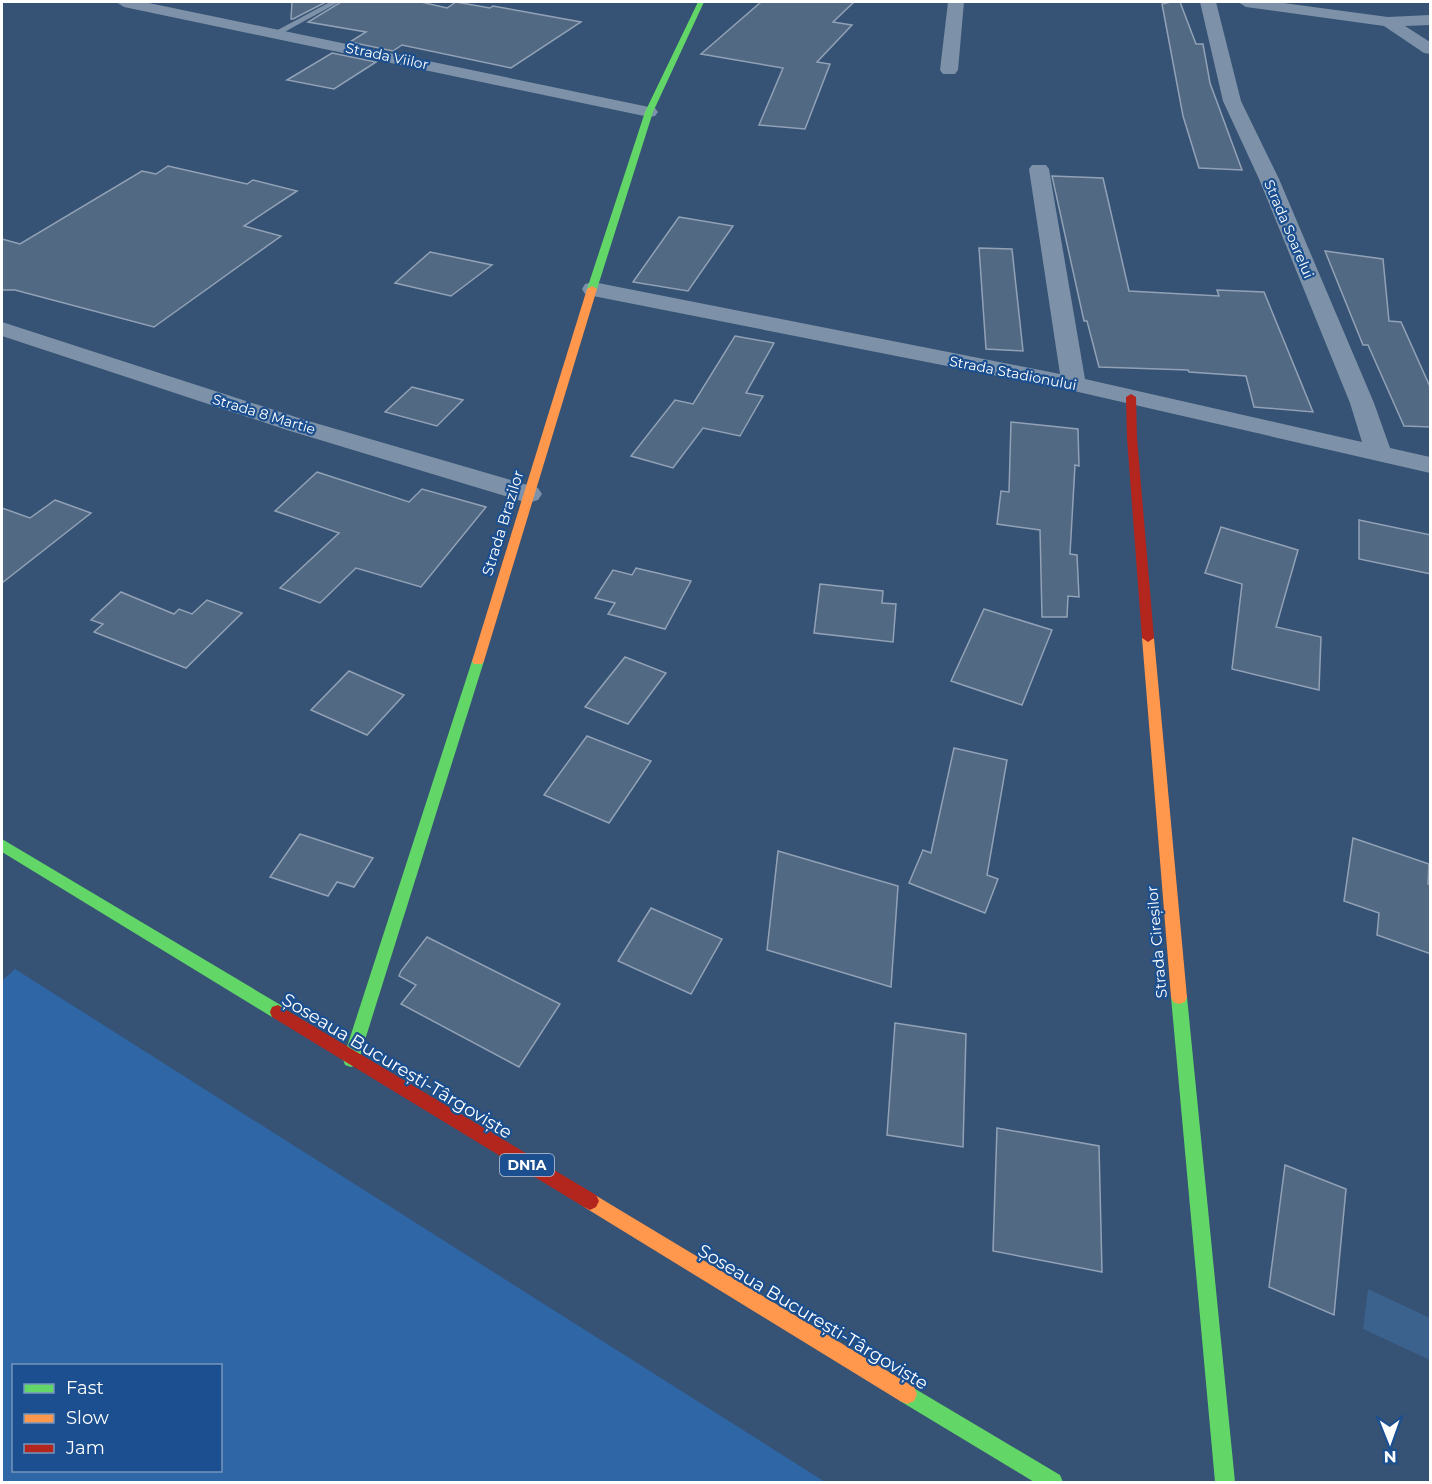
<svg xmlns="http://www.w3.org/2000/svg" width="1432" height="1484" font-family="Montserrat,sans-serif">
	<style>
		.green { fill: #2f66a5; fill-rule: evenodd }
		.water { fill: #3b618d }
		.building { fill: #526984; stroke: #92a2b6; stroke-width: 1.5 }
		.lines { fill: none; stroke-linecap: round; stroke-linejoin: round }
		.lane { fill: #7d92a8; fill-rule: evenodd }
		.street { fill: #7d92a8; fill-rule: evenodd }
		.fast { fill: #63d668; fill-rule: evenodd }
		.slow { fill: #ff974d; fill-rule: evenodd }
		.jam { fill: #b3261e; fill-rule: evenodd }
		.labels { text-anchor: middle; stroke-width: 4.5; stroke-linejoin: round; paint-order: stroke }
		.far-street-label { font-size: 14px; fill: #fff; stroke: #1b4f8f }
		.shield { fill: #1b4f8f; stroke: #bbcadd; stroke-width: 1.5 }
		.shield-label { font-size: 14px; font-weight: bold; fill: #fff }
		.street-label { font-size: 15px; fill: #fff; stroke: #1b4f8f }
		.near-street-label { font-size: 18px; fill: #fff; stroke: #1b4f8f }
	</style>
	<rect width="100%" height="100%" fill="#365274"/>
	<!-- green -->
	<path class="green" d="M15,969L825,1482H2V981ZM14,1366H220V1470H14Z"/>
	<!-- water -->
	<polygon class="water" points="1368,1289 1430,1318 1430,1360 1363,1329"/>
	<!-- building -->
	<g class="building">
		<polygon points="292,2 326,2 293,19 291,19"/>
		<polygon points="341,2 421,2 447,8 456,2 490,8 493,6 581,22 511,68 402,45 393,51 350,42 366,32 308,22"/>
		<polygon points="761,2 854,2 833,22 852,25 817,62 830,64 805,129 759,125 783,68 701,54"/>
		<polygon points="1171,2 1180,2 1196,44 1203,44 1210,83 1242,170 1199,168 1183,116 1162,4"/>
		<polygon points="332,53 376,62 334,89 287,80"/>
		<polygon points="168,166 247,184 253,180 297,191 244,226 281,236 154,327 15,290 2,290 2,239 20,244 142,171 156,174"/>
		<polygon points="1052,176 1103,178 1129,291 1219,296 1217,290 1264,292 1313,412 1254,407 1246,376 1189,372 1188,370 1099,367 1087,321 1084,321"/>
		<polygon points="679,217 733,226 688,291 633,282"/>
		<polygon points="979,248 1012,249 1023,351 986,349"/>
		<polygon points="1325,251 1383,259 1389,321 1401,322 1431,389 1431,427 1404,426 1368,345 1363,345"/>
		<polygon points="430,252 492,265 451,296 395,283"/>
		<polygon points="735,336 774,343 746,393 763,396 740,436 703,428 673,468 631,456 675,400 693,404"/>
		<polygon points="412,387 463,400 437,426 385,412"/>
		<polygon points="1011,422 1078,429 1079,466 1075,465 1070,554 1077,555 1079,597 1068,596 1067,617 1042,617 1040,530 997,524 1001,491 1009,492"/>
		<polygon points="317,472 409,502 422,489 486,507 421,587 356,568 320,603 280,588 339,533 275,511"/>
		<polygon points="55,500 91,513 2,583 2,508 30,518"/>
		<polygon points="1359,520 1431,535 1431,574 1359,559"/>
		<polygon points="1221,527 1298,550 1276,627 1321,637 1319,690 1232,669 1242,584 1205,573"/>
		<polygon points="636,568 691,581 665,629 608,614 615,603 595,598 613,570 632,575"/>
		<polygon points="820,584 883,591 882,603 896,604 893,642 814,633"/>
		<polygon points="121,592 174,614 179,609 192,614 207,600 242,613 186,668 94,632 103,624 91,620"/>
		<polygon points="984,609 1052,630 1022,705 951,681"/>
		<polygon points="625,657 666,673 628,724 585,707"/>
		<polygon points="349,671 404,695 367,735 311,710"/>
		<polygon points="587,736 651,761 609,823 544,795"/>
		<polygon points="954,748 1007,760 987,875 998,879 985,913 909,883 923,850 931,853"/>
		<polygon points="300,834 373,858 354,887 337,882 328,896 270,877"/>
		<polygon points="1353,838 1429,864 1428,884 1431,884 1431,954 1377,935 1379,913 1344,901"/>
		<polygon points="778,851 898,886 891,987 767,950"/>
		<polygon points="651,908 722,939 691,994 618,961"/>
		<polygon points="427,937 560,1004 519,1067 401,1004 416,985 399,976 401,971"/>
		<polygon points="895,1023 966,1034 963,1147 887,1135"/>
		<polygon points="997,1128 1099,1146 1102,1272 993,1251"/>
		<polygon points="1285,1165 1346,1189 1334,1315 1269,1287"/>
	</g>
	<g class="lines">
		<!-- lane -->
		<polygon class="lane" points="330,2 339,2 279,35 272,33"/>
		<!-- street -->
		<g class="street">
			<polygon points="116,2 144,2 649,107 655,108 658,112 655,116 649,117 124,7"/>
			<polygon points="948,2 964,2 958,70 955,74 943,74 940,70"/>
			<polygon points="1200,2 1216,2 1241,101 1279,179 1374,403 1390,448 1430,457 1430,473 1074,391 593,296 585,294 582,289 585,284 593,282 1060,374 1029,169 1032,165 1046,165 1049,169 1085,379 1362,442 1350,403 1259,179 1223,101"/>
			<polygon points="1238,2 1276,2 1388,17 1430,15 1430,25 1405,26 1430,42 1430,54 1424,53 1384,26 1246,7"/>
			<polygon points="2,322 305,420 538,488 542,494 538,500 528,503 287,430 2,336"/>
		</g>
		<!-- fast -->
		<g class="fast">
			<polygon points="698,2 704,2 653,112 597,289 589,291 587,289 645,112"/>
			<polygon points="478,656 484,661 359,1059 357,1065 351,1067 345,1065 343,1059 472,661"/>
			<polygon points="2,839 284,1007 286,1012 284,1017 278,1019 272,1017 2,852"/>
			<polygon points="1179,990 1185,992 1187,997 1235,1482 1215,1482 1171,997 1173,992"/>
			<polygon points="907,1384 1060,1475 1063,1482 1034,1482 900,1401 897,1394 900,1387"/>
		</g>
		<!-- slow -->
		<g class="slow">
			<polygon points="592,286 597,289 484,661 482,664 474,664 472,661 587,289"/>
			<polygon points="1148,634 1154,638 1187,997 1185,1002 1179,1004 1173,1002 1171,997 1142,638"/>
			<polygon points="590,1192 914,1387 917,1394 914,1401 907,1404 900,1401 584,1207 581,1201 584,1195"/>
		</g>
		<!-- jam -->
		<g class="jam">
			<polygon points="1131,394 1136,397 1137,438 1154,638 1148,642 1142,638 1127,438 1126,397"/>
			<polygon points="278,1005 596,1195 599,1201 596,1207 590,1210 584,1207 272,1017 270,1012 272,1007"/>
		</g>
	</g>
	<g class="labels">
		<!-- far-street labels -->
		<g class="far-street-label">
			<text transform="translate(387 56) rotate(12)" y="5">Strada Viilor</text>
			<text transform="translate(1289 229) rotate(67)" y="5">Strada Soarelui</text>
			<text transform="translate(1013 373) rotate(11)" y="5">Strada Stadionului</text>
			<text transform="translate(264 414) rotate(17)" y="5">Strada 8 Martie</text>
		</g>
		<!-- shield labels -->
		<rect class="shield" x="500" y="1154" width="54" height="22" rx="4.5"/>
		<g class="shield-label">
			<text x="527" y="1170">DN1A</text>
		</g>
		<!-- street labels -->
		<g class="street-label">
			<text transform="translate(503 523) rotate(-73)" y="5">Strada Brazilor</text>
			<text transform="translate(1157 942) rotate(-95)" y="5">Strada Cireșilor</text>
		</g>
		<!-- near-street labels -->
		<g class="near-street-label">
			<text transform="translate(397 1066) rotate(31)" y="6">Șoseaua București-Târgoviște</text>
			<text transform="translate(813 1317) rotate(31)" y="6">Șoseaua București-Târgoviște</text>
		</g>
	</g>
	<!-- border -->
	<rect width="1432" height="1484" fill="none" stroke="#ffffff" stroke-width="6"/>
	<!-- legend -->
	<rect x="12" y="1364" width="210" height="108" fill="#1b4f8f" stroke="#7695bc" stroke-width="1.5"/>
	<rect x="24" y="1384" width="30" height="9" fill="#63d668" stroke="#7695bc" stroke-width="1.5"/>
	<text x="66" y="1394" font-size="18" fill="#ffffff">Fast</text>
	<rect x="24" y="1414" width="30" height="9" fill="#ff974d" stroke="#7695bc" stroke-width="1.5"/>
	<text x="66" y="1424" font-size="18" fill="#ffffff">Slow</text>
	<rect x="24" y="1444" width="30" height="9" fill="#b3261e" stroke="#7695bc" stroke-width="1.5"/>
	<text x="66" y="1454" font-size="18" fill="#ffffff">Jam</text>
	<!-- north arrow -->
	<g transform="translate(1390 1442) rotate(179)" stroke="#1b4f8f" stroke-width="4.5" paint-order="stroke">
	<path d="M0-4.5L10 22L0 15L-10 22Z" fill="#ffffff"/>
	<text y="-9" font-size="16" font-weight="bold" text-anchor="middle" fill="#ffffff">N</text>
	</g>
</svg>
